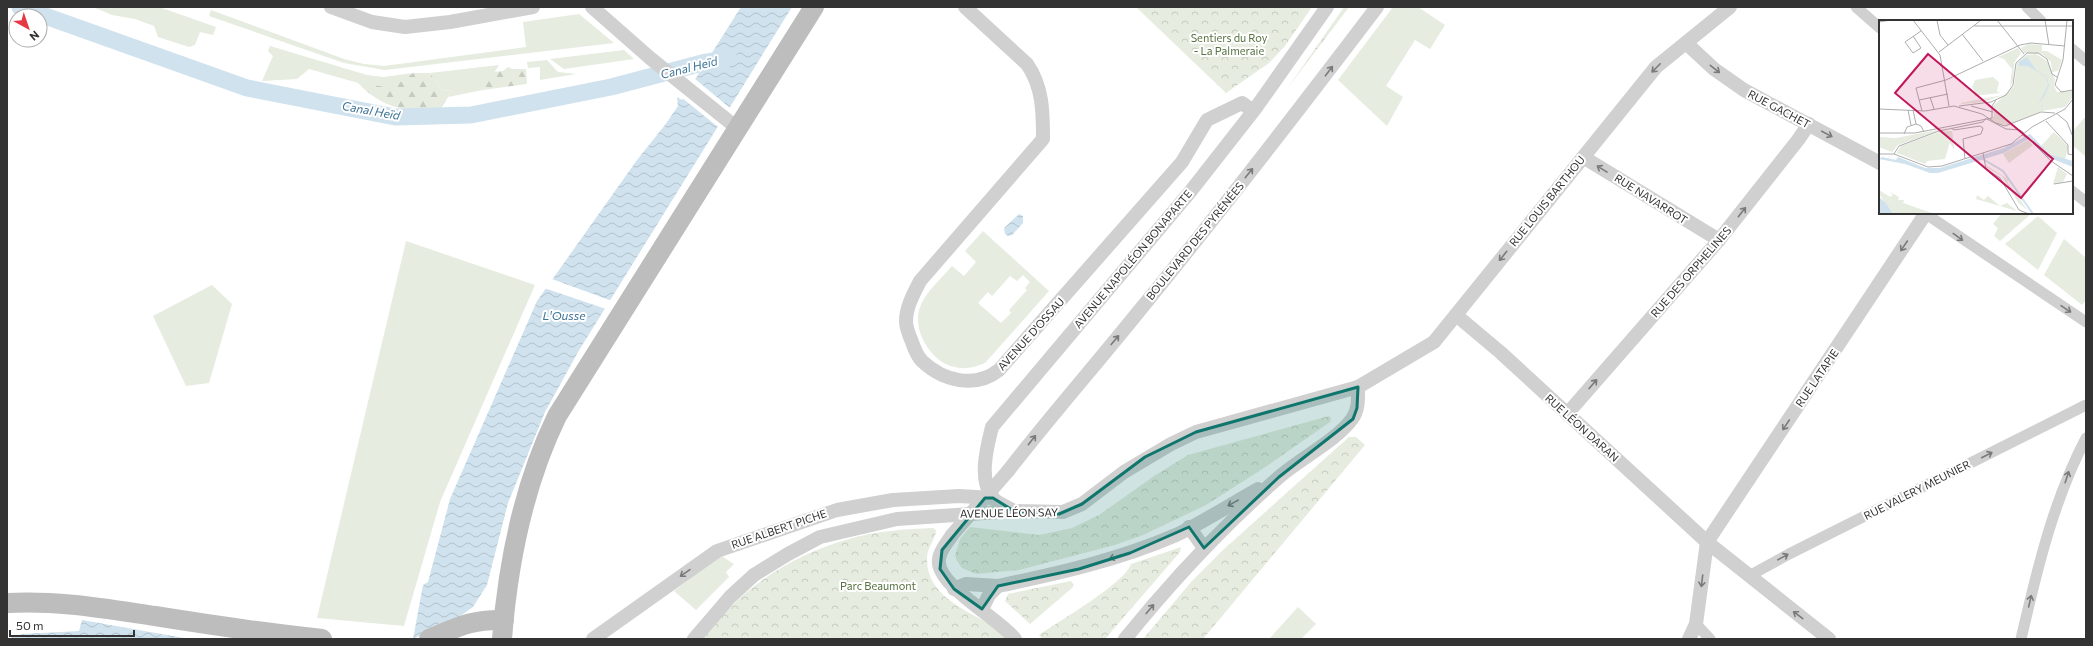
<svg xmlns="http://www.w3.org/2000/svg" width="2093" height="646" font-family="Commissioner,sans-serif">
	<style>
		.green { fill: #e6ecdf; fill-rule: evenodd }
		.forest { fill: url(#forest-firs) }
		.park { fill: url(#park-crowns) }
		.water { fill: url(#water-waves) }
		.pier { fill: #fff }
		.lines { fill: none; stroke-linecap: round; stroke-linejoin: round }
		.canal { stroke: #cfe2ee; stroke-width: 17 }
		.pedestrian { stroke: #d0d0d0; stroke-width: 11 }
		.minor { stroke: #d0d0d0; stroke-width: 14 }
		.secondary { stroke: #bdbdbd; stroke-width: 20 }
		.minor-bridge { stroke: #d0d0d0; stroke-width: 14 }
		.oneway { stroke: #7a7a7a }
		.marked { fill: #0f766e; fill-opacity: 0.2; stroke: #0f766e; stroke-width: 3; stroke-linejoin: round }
		.labels { text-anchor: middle; stroke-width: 4; stroke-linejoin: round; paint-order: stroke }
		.park-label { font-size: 11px; fill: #56703f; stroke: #fff }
		.street-label { font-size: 11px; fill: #333; stroke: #fff }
		.water-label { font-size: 12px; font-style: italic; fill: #3f7597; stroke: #fff }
		.inset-river { fill: none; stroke: #cfe2ee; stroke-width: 2 }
		.inset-road { fill: none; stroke: #adadad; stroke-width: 1 }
		.view { fill: #c2185b; fill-opacity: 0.15; stroke: #c2185b; stroke-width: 2 }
		.inset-edge { fill: none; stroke: #333; stroke-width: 2 }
	</style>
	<defs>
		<pattern id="forest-firs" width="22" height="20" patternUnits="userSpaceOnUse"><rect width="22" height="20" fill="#e6ecdf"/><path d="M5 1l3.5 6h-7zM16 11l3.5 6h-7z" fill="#c6cbc0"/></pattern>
		<pattern id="park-crowns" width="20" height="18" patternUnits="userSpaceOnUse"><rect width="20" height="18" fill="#e6ecdf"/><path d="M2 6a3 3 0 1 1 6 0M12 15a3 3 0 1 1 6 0" fill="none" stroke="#c6cbc0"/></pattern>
		<pattern id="water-waves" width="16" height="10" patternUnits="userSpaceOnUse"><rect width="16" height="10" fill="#cfe2ee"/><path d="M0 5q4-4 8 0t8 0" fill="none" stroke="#b2c2cd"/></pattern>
	</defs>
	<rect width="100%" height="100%" fill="#fff"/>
	<!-- green -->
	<g class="green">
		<polygon points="93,7 159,7 216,27 213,35 200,32 195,45 189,47 158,37 154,26 135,19 112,15"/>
		<polygon points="1393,7 1418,7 1445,25 1430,49 1415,40 1386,86 1403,97 1387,126 1338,80"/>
		<polygon points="211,10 344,59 364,64 384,66 526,47 523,22 579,14 614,43 385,70 344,63 209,16"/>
		<path d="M270,46L367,75L383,77L413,73C407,78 402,84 395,86C376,91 329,74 309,69L297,79L262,81L273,56L268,51Z"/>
		<polygon points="624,50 634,59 564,69 550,59"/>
		<polygon points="547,60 558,72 576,74 540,80 540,67 528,68 527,62"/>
		<polygon points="499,65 483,90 448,97 452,91 442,90 430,73"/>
		<polygon points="2086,116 2086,157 2072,145 2072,132"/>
		<polygon points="2002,213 2032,213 2000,241 1994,236 1998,228 1993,224"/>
		<polygon points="2038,216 2057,233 2038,270 2005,244"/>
		<path d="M983,231L1049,291L985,363C975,367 965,370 955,367C932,363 913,332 919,310C924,293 941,279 952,266L964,276L976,262L965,251ZM1023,275L1030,282L1025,288L1027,290L1009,310L1011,313L1001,323L978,303L988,292L992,296L1010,276L1017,281Z"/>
		<polygon points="2064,239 2086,258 2086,300 2082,305 2044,275"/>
		<polygon points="406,241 535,285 440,502 404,626 317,618"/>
		<polygon points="212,285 232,304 209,383 186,386 153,316"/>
		<polygon points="720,555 734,564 726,572 729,577 696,610 674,591"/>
		<polygon points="1298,607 1316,624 1301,639 1269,639"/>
	</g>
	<!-- forest -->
	<g class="forest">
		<polygon points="508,67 513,69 526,69 527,84 483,90 493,72 503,71"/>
		<path d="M413,73H430L442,90L452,91L439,111C405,111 383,109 358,83C385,86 391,92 413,73Z"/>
	</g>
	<!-- park -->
	<g class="park">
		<polygon points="1136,7 1312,7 1285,46 1269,63 1226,93"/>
		<polygon points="1344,7 1349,7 1287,89"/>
		<polygon points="1329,416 1331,418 1330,422 1264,468 1206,505 1143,535 1115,545 1019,570 976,574 962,568 957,561 955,555 960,539 970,527 1039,535 1072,528 1099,515 1154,476 1188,455"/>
		<polygon points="1349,437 1356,437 1365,445 1203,639 1143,639 1192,581 1223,550"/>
		<path d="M933,528L936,530C936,539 927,547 927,558C926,593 961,608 986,622C994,627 1001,634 1008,639H703C738,590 791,555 849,539C876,531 905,529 933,528Z"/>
		<path d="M1181,547L1180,552L1105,639H1042L1039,635C1058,622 1125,583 1131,564Z"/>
		<polygon points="1071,581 1074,585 1072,588 1030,624 1005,601 1008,594"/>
	</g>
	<!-- water -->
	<g class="water">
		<polygon points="741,7 792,7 578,352 545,412 508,503 487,585 473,607 459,617 413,639 423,585 428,582 450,499 537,301 637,160 665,125 678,106 677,97 682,100"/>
		<polygon points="1019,214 1023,216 1023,223 1012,235 1008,236 1005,234 1004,228"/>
		<polygon points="82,620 190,639 7,639 22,634 79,631"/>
	</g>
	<!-- pier -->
	<g class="pier">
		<polygon points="694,78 730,108 718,127 681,97"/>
		<polygon points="550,279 552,279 612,301 606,309 544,288"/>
	</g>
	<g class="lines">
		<!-- canal -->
		<polyline class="canal" points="20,7 247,88 395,117 471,115 611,87 706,62 729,58"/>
		<!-- pedestrian -->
		<g class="pedestrian">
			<polyline points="1856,7 1880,28"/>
			<polyline points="2027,7 2041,21"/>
			<polyline points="2072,49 2086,61"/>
			<polyline points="2072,191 2086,202"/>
			<polyline points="1926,214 2086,322"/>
			<polyline points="1749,576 1789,554 2086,405"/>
			<polyline points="1696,624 1710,639"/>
			<path d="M2021,639C2037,570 2053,501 2086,438"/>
		</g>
		<!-- minor -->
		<g class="minor">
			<polyline points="331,7 372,22 405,27 450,22 533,7"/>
			<polyline points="592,7 650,58 737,128"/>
			<path d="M965,7L1027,64C1043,87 1043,112 1043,139L920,281C914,293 906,307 906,321C906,328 909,335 912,342C914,348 917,356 922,361C943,381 975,389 999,370L1182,162L1207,120L1242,103L1253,111"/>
			<polyline points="1686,43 1714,69 1744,90 1880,163"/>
			<polyline points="1583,157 1719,240"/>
			<polyline points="1456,315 1500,352 1707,542 1829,639"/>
			<polyline points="1567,414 1719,240 1798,140 1809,124"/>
			<path d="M1008,471C1049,418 1093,368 1135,316C1218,215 1298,111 1377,7"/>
			<path d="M1014,511C1008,507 997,503 993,498C978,480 987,447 992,427L1190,192L1255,109L1327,7"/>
			<polyline points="1189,527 1204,548"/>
			<path d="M952,535C947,543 940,550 939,559C935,585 999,618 1015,639"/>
			<polyline points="954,589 966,584 998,586"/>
			<path d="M982,609L989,595L998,586C1060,573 1118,560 1176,535C1204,522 1231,504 1258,489"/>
			<polyline points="593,639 717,551 837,510 893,500 959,496 993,498"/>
			<polyline points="694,639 730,597 754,575 788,554 820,537 897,519 1014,511 1063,512 1082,504 1124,472 1171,444 1196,432 1358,387 1434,342 1656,67 1730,7"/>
			<path d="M1125,639C1172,581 1222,527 1278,478C1299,459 1336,441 1352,419C1359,410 1358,398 1358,387"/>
			<polyline points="1689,639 1696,624 1707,542 1926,213"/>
		</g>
		<!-- secondary -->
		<g class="secondary">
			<path d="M7,603C57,600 107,609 155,616C211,625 266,633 322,639"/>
			<path d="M429,639C458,627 472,619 504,620"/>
			<path d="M502,639C508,562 523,486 557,416L814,7"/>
		</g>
		<!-- minor-bridge -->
		<polyline class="minor-bridge" points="952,535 1008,471"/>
	</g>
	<!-- one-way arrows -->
	<defs><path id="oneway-shaft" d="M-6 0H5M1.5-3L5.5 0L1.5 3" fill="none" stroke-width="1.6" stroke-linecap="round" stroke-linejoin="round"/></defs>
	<g class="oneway">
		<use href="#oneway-shaft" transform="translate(1656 68) rotate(135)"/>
		<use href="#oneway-shaft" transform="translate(1715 69) rotate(38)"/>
		<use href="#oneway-shaft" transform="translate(1329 71) rotate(-53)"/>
		<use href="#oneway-shaft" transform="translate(1827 134) rotate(28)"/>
		<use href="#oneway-shaft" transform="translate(1602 169) rotate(-148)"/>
		<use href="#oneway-shaft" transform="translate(1249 173) rotate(-51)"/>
		<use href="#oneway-shaft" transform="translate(1742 212) rotate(-52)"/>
		<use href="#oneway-shaft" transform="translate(1958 237) rotate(36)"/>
		<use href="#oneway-shaft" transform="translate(1904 246) rotate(124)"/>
		<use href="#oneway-shaft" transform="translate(1503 256) rotate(129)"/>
		<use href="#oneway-shaft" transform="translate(2066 309) rotate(34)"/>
		<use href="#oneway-shaft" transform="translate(1115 340) rotate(-50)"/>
		<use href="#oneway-shaft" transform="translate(1593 384) rotate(-49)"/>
		<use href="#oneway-shaft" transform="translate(1786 425) rotate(124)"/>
		<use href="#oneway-shaft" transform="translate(1032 440) rotate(-52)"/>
		<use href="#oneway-shaft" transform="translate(1987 455) rotate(-27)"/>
		<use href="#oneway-shaft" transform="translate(2067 477) rotate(-72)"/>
		<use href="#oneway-shaft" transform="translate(1233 503) rotate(151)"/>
		<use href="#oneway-shaft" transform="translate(1115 557) rotate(162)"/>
		<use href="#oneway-shaft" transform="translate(1783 557) rotate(-29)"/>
		<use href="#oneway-shaft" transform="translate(685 573) rotate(145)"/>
		<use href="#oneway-shaft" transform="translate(1702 581) rotate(97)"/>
		<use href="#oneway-shaft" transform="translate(2030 601) rotate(-77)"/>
		<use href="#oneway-shaft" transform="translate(1150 609) rotate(-50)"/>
		<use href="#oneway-shaft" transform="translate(1798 615) rotate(-143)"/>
	</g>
	<!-- marked area -->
	<path class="marked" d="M1358,387L1357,408L1353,419L1279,477L1204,548L1189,527L1130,553L1079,569L998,586L982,609L954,589L940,569L942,550L985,498H993L1014,511L1059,514L1082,504L1145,457L1196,432Z"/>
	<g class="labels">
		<!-- park labels -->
		<g class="park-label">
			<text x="1229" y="42">Sentiers du Roy<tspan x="1229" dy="13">- La Palmeraie</tspan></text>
			<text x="878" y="590">Parc Beaumont</text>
		</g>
		<!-- street labels -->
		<g class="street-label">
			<text transform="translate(1779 109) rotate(28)" y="4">RUE GACHET</text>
			<text transform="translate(1651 199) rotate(32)" y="4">RUE NAVARROT</text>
			<text transform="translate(1547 201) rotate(-51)" y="4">RUE LOUIS BARTHOU</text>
			<text transform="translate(1195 241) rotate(-51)" y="4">BOULEVARD DES PYRÉNÉES</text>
			<text transform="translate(1133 259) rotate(-50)" y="4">AVENUE NAPOLÉON BONAPARTE</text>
			<text transform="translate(1691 272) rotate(-49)" y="4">RUE DES ORPHELINES</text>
			<text transform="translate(1031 334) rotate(-48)" y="4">AVENUE D'OSSAU</text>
			<text transform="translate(1817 378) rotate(-56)" y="4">RUE LATAPIE</text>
			<text transform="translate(1582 428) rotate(42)" y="4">RUE LÉON DARAN</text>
			<text transform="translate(1917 490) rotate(-27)" y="4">RUE VALERY MEUNIER</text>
			<text transform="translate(1009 513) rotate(-1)" y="4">AVENUE LÉON SAY</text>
			<text transform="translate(779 529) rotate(-19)" y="4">RUE ALBERT PICHE</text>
		</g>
		<!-- water labels -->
		<g class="water-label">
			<text transform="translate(689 68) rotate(-14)" y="4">Canal Heïd</text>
			<text transform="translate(371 111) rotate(10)" y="4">Canal Heïd</text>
			<text x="564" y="320">L'Ousse</text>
		</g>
	</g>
	<!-- overview -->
	<g transform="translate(1879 20)">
		<rect width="194" height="194" fill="#fff"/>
		<path d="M114,57L120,62L118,71L121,73L95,76L97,74L93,67L96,60ZM64,111H73L75,129L71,122L66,139L48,141L46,144L41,139L18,133L22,126ZM175,112L189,126L186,140L170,134L162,126ZM149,120L154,125L130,143L124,134ZM107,145L130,160L128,162L126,159L149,191L140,183L144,190L123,156L108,148ZM179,147L188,154L184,162L174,164ZM0,170L11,177L14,175L11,172L20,177L19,180H25L23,186H17L0,174ZM98,175L105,180L109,176L121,186L128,183L138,191L97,179Z" fill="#e6ecdf"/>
		<path d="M0,174L17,186L24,183L56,194H14Z" fill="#e6ecdf"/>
		<path d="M150,24L163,25V31H168L183,40L179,51L173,52L172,42L163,34L145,33L142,28ZM139,28L142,33L135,43L134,61L131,67L133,49L125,39L119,37ZM157,34L168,41L176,59L175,66L178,72L194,71V77L186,87L163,91L130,105L120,104L112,99L115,96L114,86L135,66L138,43L147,35ZM124,75L105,82L82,84V83ZM69,108L19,125L13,132L0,127V117L17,118ZM64,111H73L75,129L71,123L44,126L47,128L44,133L48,141L46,144L18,133L22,126Z" fill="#e6ecdf"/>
		<path d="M148,37L157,50L167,56L170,65L166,75L159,85H164L162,90L163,85H159L169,65L167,57L161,53L149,46H140V42ZM151,114L170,134L194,141V147L168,137L151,118L125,133L59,153H51L26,144L0,139L3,137L17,140L19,137L46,148H61L125,128ZM0,177L6,182L14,194H0Z" fill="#cfe2ee"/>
		<path class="inset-river" d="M102,138L124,151L154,194"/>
		<path class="inset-road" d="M34,0L61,35L70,86M58,0L61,15L69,25M118,0L145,34M166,0L170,25M188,0L184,40L176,65L182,72L194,70M0,2L12,0M95,6H194M83,14L104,41M34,16L42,28L34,33L26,22L42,11M60,32L101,1M51,77L55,89M40,80L69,74M80,86L112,82L127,75L134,65L137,43L148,33H159L168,39L173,54L178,57M92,86L114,92M0,89L46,91L75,86L103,94L117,103L126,106L162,92L176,93M29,90L32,105M34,90L37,104M43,91L37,68L67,60L141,25L152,23L186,26M177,93L188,102L194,117M108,99L127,109L141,110L145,113M167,101L189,125V134L194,135M72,108L75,110L101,106L104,108L102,114L84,119L86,139M0,113H36L113,98V86L117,80M25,114L28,107L37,104L42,106L45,112M143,115L150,119L172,141L194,156M104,133L107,149L121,158L140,190L150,194M0,134H15L49,147L63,146L132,124L153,107L186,89L194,79M15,134L20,126L60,111L104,102L107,98M175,164L194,161"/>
		<path class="view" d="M49,34L174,139L142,178L16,73Z"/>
		<rect width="194" height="194" class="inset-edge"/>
	</g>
	<!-- border -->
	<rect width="2093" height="646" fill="none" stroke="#333333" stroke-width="16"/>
	<!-- north arrow -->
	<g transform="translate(28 28) rotate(140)"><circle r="19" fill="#ffffff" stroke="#adadad"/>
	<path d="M0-3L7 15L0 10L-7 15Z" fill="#e63946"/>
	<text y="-6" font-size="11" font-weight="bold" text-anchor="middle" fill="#333333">N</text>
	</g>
	<!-- scale -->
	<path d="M10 630v6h124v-6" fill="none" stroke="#333333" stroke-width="2"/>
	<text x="16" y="630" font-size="12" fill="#333333" stroke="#ffffff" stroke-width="3" paint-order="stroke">50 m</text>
</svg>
